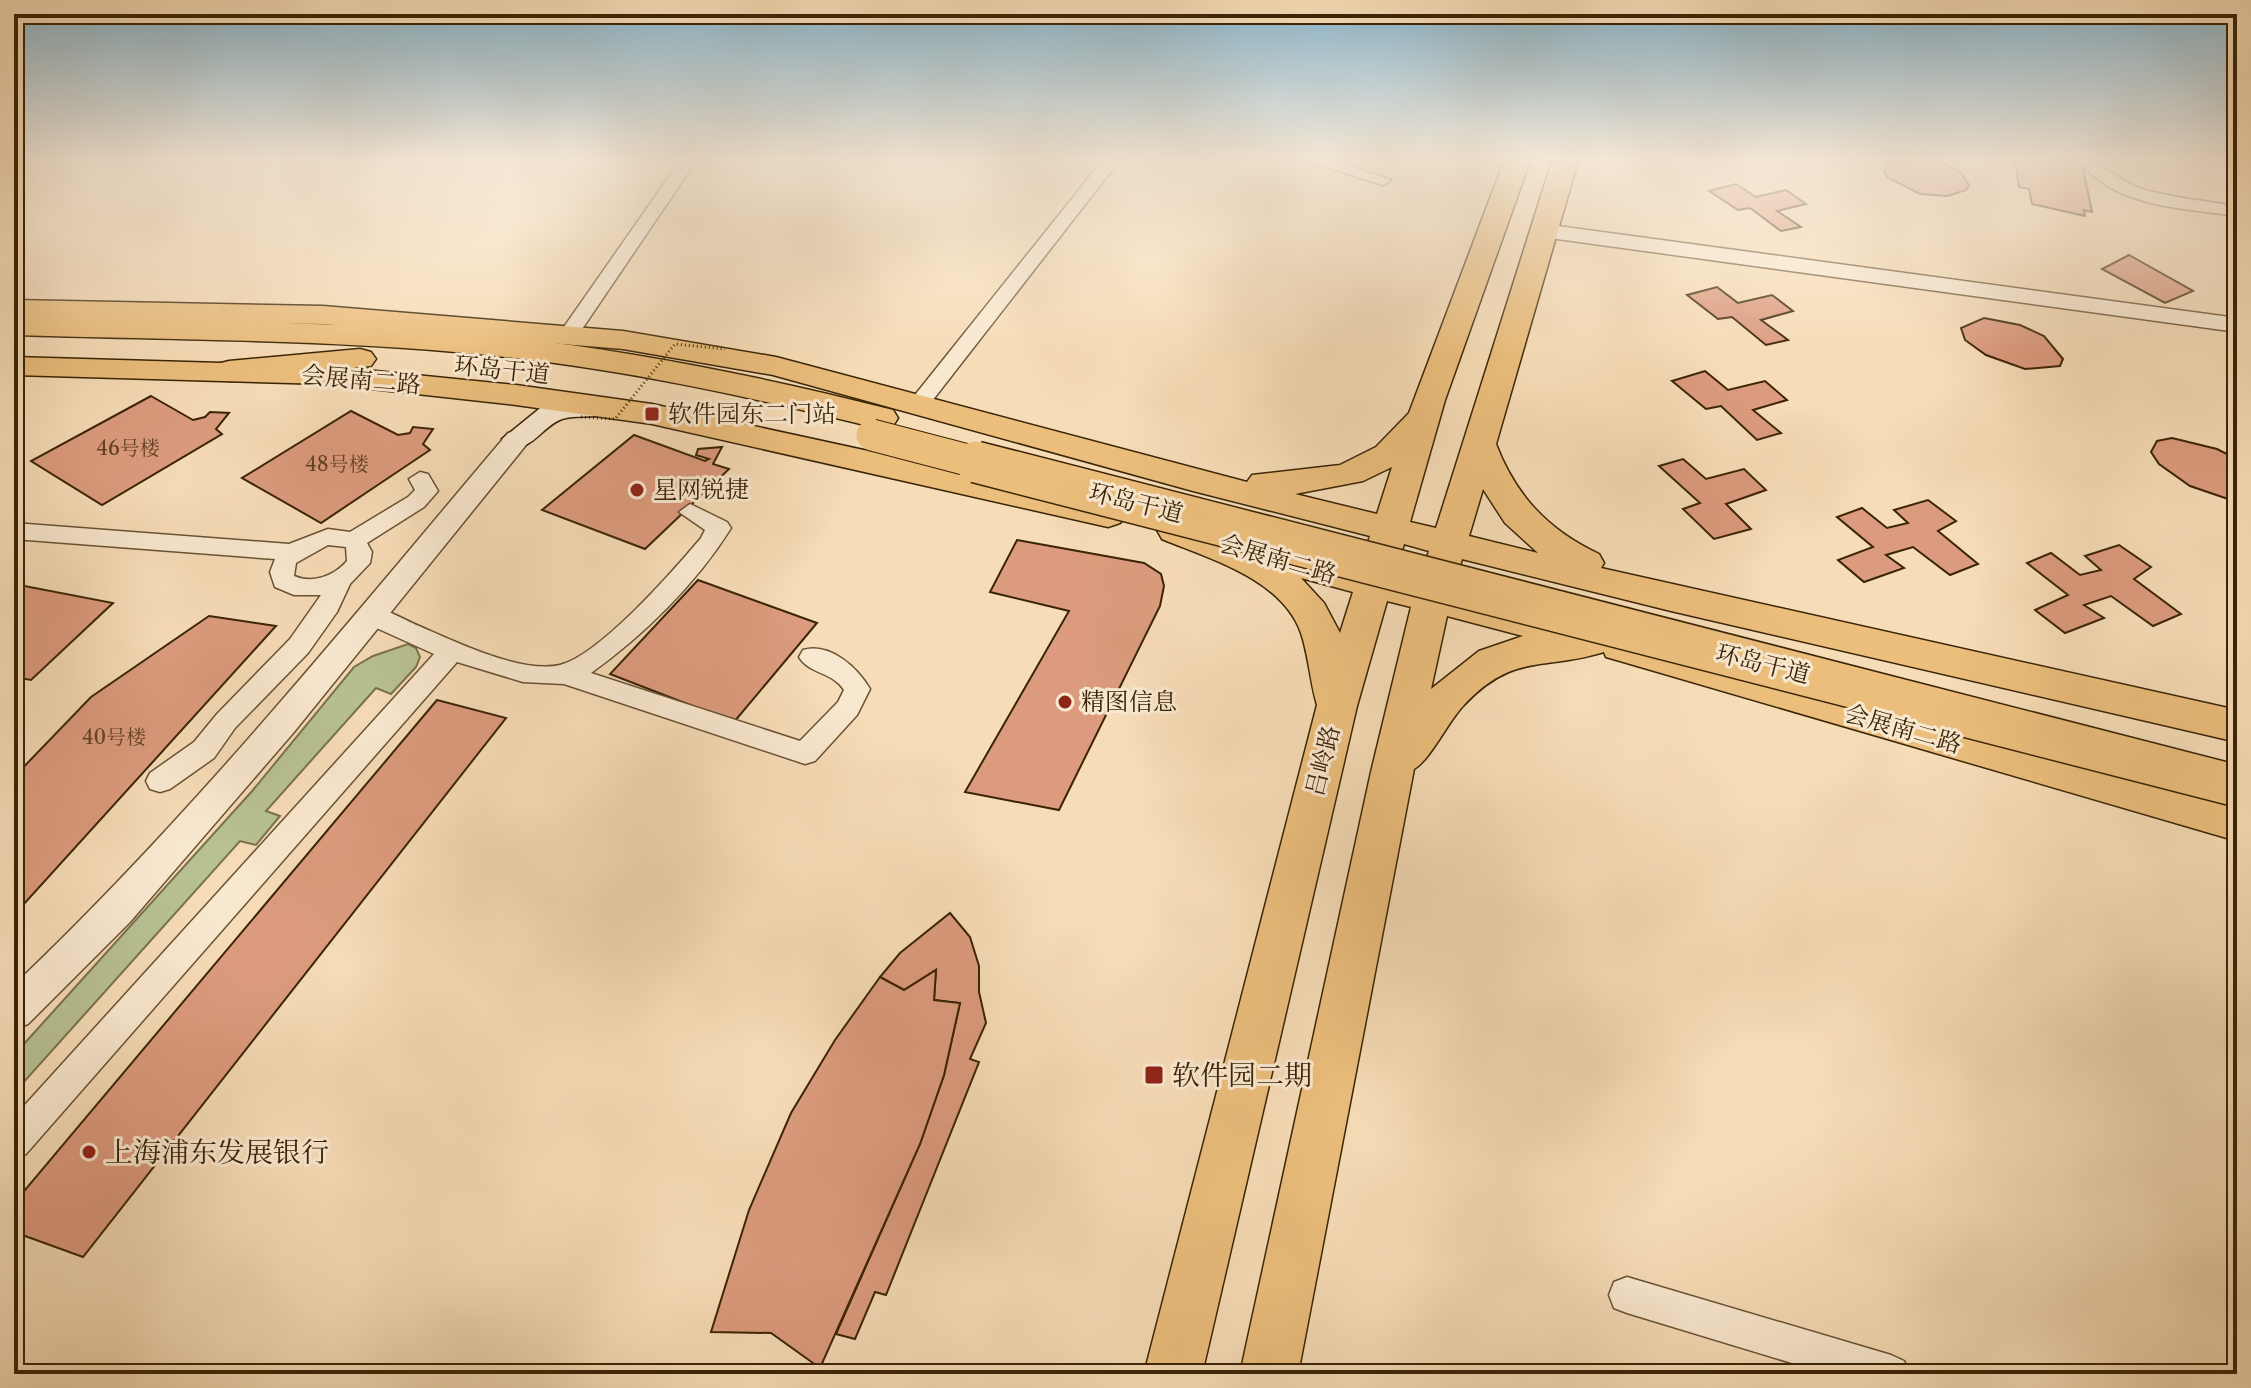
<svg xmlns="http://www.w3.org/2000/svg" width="2251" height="1388" font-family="'Libre Caslon Text','Noto Serif SC',serif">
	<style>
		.green { fill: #b8c192; stroke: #79724c; stroke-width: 2 }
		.building { fill: #dc9b7e; stroke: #3a2406; stroke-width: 2 }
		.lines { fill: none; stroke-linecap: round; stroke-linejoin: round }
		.minor-casing { stroke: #695232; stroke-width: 3 }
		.tertiary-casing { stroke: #695232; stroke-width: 3 }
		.secondary-casing { stroke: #3a2406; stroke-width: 3 }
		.primary-casing { stroke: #3a2406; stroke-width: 3 }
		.trunk-casing { stroke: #3a2406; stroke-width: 3 }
		.minor { fill: #f9e8d0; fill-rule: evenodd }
		.tertiary { fill: #f9e8d0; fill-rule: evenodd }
		.secondary { fill: #f9e8d0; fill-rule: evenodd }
		.primary { fill: #ebbe7c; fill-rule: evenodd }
		.trunk { fill: #ebbe7c; fill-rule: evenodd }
		.trunk-bridge-far1-casing { stroke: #3a2406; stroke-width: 33; stroke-linecap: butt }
		.trunk-bridge-casing { stroke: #3a2406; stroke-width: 44; stroke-linecap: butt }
		.path-bridge { stroke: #3a2406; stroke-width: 3; stroke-dasharray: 1 3; stroke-linecap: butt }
		.trunk-bridge-far1 { stroke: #ebbe7c; stroke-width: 31 }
		.trunk-bridge { stroke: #ebbe7c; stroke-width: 41 }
		.poi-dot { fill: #8f2418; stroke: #f9e8d0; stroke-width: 3 }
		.labels { text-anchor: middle; stroke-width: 6; stroke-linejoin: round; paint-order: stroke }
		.number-label { font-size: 20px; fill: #624224 }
		.street-label { font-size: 24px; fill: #3a2406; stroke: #f9e8d0 }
		.poi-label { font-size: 24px; fill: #3a2406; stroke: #f9e8d0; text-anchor: start }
		.near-poi-label { font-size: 28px; fill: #3a2406; stroke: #f9e8d0; text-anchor: start }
	</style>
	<rect width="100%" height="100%" fill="#f6dcb7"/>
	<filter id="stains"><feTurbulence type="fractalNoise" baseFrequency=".0025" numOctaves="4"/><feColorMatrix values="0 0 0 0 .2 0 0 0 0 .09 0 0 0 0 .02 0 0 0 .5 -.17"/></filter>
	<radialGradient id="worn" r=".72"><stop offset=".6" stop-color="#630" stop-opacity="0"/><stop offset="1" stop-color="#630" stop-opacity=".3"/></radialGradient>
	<!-- green -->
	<polygon class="green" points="408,644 416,648 420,657 416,667 391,694 376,688 266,811 280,816 256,845 240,841 14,1093 14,1055 253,790 354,667 373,656"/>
	<!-- building -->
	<g class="building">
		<polygon points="1889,161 1939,161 1961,172 1969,185 1966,190 1948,196 1920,194 1887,177 1884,171"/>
		<polygon points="2015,161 2097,161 2099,167 2082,164 2092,212 2084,210 2085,216 2032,204 2029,189 2019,187"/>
		<polygon points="1736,184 1756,197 1786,190 1806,204 1777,211 1801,227 1781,231 1750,208 1738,210 1709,191"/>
		<polygon points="2129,255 2193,291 2165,303 2102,269"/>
		<polygon points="1717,287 1738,303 1772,295 1793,311 1761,320 1788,340 1766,345 1732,317 1718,319 1687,295"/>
		<polygon points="1984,318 2020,325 2044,336 2063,359 2060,366 2025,369 1986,355 1965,340 1961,328"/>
		<polygon points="1705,371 1728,390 1765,381 1787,400 1753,410 1781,433 1757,440 1721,406 1706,409 1672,381"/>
		<polygon points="151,396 193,420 205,417 210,412 229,413 216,429 222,434 102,505 31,461"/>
		<polygon points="351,411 398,435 410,433 413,427 433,429 423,444 430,450 321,523 242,478"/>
		<polygon points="634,435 705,461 709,459 696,455 698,449 722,447 713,464 729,469 645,549 542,510"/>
		<polygon points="2172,438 2217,449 2237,459 2237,502 2190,486 2159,464 2151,452 2157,441"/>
		<polygon points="1683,459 1706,479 1744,469 1766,490 1726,504 1751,529 1714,539 1683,509 1700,503 1659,466"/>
		<polygon points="1928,500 1956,521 1938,531 1978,564 1950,575 1913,547 1886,555 1904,568 1864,582 1838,560 1873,547 1837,517 1862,508 1887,528 1908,523 1894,510"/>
		<polygon points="1017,540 1144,563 1161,574 1164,586 1160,606 1059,810 965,792 1069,611 990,592"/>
		<polygon points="2119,545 2151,567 2134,579 2181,614 2153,626 2111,596 2084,605 2104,618 2065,633 2035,610 2068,595 2027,563 2051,553 2080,575 2101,570 2085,556"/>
		<polygon points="698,580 817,623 734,722 610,674"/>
		<polygon points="14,584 113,603 31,680 14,677"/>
		<polygon points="209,616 276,626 14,915 14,777 91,697"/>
		<polygon points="437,700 506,718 83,1257 14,1232 14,1203"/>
		<polygon points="950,913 970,937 979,966 979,992 986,1023 970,1059 979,1062 886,1295 875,1292 855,1339 836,1334 920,1144 944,1075 960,1003 934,1000 936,970 904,990 880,977 900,953"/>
		<polygon points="936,970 934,1000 960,1003 944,1075 920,1144 820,1368 771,1333 711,1332 749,1210 791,1113 835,1040 880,977 904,990"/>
	</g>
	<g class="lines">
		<defs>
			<g id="minor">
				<polygon points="680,161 696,161 576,338 562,338 559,334"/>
				<polygon points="1102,161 1119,161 925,410 911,410 908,405 911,400"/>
				<polygon points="1307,161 1334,161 1391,180 1383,185"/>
				<path d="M2080,161C2103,161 2118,181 2142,189C2173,198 2205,201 2237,206V216C2185,208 2114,208 2080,161Z"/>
				<path d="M420,472L428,474L438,491L424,507L367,543L372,552L370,563L350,584L337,612L308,653L235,728L214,758L170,789L160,792L150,789L146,781L150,773L194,742L217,714L290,639L321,595H294L275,587L270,572L275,559L14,539V523L289,544L328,529L350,532L408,497L415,490L409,479ZM328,545L346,547L347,561C334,576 313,584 294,576L296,563Z"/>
				<path d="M690,504L727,522L731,528C696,584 644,635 591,673L800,741L838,702L844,690C833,672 809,674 799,657L803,650C830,642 858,668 870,689L857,715L815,761L805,764L564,684L523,682L457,662L26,1154L14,1159V1117L434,654L361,621L358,615L361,609C379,603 402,619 419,626C454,641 521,674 560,665C600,655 674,570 701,538L705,530L679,512Z"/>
				<polygon points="1627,1277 1891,1355 1904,1361 1910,1374 1828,1374 1627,1313 1614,1308 1609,1295 1614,1282"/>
			</g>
			<g id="tertiary">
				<polygon points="1543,224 2237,318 2237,332 1535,236 1532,231 1535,226"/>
				<path d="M517,431L526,433L530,439L526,445L294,732L130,922L28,1024L14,1029V985C193,815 348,622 508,433Z"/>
			</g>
			<g id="secondary">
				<polygon points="14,161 30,161 22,170 14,172"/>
				<path d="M597,399L607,402L612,408L607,414C593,418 575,415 562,419C540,427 533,453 506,446L502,439L544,405Z"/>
			</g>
			<g id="primary">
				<path d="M1504,161H1530L1445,400L1410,522L1436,528L1552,161H1578L1496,444C1516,496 1548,530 1599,554L1604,563L1601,568L2237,710V742L1671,611L1462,559L1453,591L1564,619L1569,629L1597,626L1611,630L1613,635L1620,633L2237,805V841L1620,661L1606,657L1604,652C1543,671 1513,652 1463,706C1448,722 1430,760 1414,769L1298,1374H1240L1371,772L1411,607L1387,601L1357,706L1202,1374H1144L1317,705C1310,682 1309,657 1301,633C1282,579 1210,559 1162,539L1157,530L1162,521L1175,518L1264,554L1279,547L1360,568L1370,536L1193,491L773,375L623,349L323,324L14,318V300L323,306L623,331L776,357L1247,482L1252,475L1340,465L1376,447L1409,413ZM1392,467L1377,514L1295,494L1363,481ZM1483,489L1505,523L1538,553L1469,536ZM1404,544L1429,551L1419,582L1394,576ZM1301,578L1353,592L1340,633L1324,603ZM1447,616L1523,636L1479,651L1431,689Z"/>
				<polygon points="14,357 326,366 516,385 652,404 1108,503 1120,507 1126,515 1120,523 1108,527 652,424 516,405 326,384 14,375"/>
			</g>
			<g id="trunk">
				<path d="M14,317C172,321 330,320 487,335C624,349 760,376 893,410L898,418L893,426L881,429C751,397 621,368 487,355C330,339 172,340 14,335Z"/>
				<polygon points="360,349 371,352 376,359 371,366 229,381 217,378 213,371 217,364 229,361"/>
			</g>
		</defs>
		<!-- minor casing -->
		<use href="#minor" class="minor-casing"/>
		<!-- tertiary casing -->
		<use href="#tertiary" class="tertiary-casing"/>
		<!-- secondary casing -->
		<use href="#secondary" class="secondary-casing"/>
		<!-- primary casing -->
		<use href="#primary" class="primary-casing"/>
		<!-- trunk casing -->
		<use href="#trunk" class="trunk-casing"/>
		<!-- minor -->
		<use href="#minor" class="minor"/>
		<!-- tertiary -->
		<use href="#tertiary" class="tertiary"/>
		<!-- secondary -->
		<use href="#secondary" class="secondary"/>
		<!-- primary -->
		<use href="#primary" class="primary"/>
		<!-- trunk -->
		<use href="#trunk" class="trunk"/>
		<defs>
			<polyline id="trunk-bridge-far1" points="872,435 983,464"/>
			<polyline id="trunk-bridge" points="976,462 2237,786"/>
		</defs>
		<!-- trunk-bridge-far1 casing -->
		<use href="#trunk-bridge-far1" class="trunk-bridge-far1-casing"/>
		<!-- trunk-bridge casing -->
		<use href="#trunk-bridge" class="trunk-bridge-casing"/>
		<!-- path-bridge -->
		<polyline class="path-bridge" points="581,417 615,419 675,344 725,349"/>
		<!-- trunk-bridge-far1 -->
		<use href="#trunk-bridge-far1" class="trunk-bridge-far1"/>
		<!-- trunk-bridge -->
		<use href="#trunk-bridge" class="trunk-bridge"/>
	</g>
	<!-- sky -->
	<linearGradient id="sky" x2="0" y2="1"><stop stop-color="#8ab7cf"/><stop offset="0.45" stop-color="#fbefdf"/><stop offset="1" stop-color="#fbefdf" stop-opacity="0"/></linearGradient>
	<rect width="2251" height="355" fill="url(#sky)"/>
	<!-- markers -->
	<g class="poi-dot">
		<rect x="644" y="406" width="16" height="16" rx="4"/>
		<circle cx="637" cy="490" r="8"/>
		<circle cx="1065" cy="702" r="8"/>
		<rect x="1144" y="1065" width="20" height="20" rx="4"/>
		<circle cx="89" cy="1152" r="8"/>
	</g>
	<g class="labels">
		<!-- number labels -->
		<g class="number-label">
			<text x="128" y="455">46号楼</text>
			<text x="337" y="471">48号楼</text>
			<text x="114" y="744">40号楼</text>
		</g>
		<!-- street labels -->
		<g class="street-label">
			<text transform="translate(502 370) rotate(6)" y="8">环岛干道</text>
			<text transform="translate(361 380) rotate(5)" y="8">会展南二路</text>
			<text transform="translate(1136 503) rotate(14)" y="8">环岛干道</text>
			<text transform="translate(1278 559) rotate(16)" y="8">会展南二路</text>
			<text transform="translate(1763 664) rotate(14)" y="8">环岛干道</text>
			<text transform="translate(1903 729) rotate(16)" y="8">会展南二路</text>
			<text transform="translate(1323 761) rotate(-76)" y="8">吕岭路</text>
		</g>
		<!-- poi labels -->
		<g class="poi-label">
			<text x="668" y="422">软件园东二门站</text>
			<text x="653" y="498">星网锐捷</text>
			<text x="1081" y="710">精图信息</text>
		</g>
		<!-- near-poi labels -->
		<g class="near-poi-label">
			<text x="1172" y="1085">软件园二期</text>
			<text x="105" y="1162">上海浦东发展银行</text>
		</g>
	</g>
	<!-- margin -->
	<rect width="2251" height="1388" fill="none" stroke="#f6dcb7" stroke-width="48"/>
	<rect x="16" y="16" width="2219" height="1356" fill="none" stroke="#3a2406" stroke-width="4"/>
	<rect x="24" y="24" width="2203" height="1340" fill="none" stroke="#3a2406" stroke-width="2"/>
	<rect width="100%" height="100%" filter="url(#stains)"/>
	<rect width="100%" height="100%" fill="url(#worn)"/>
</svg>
